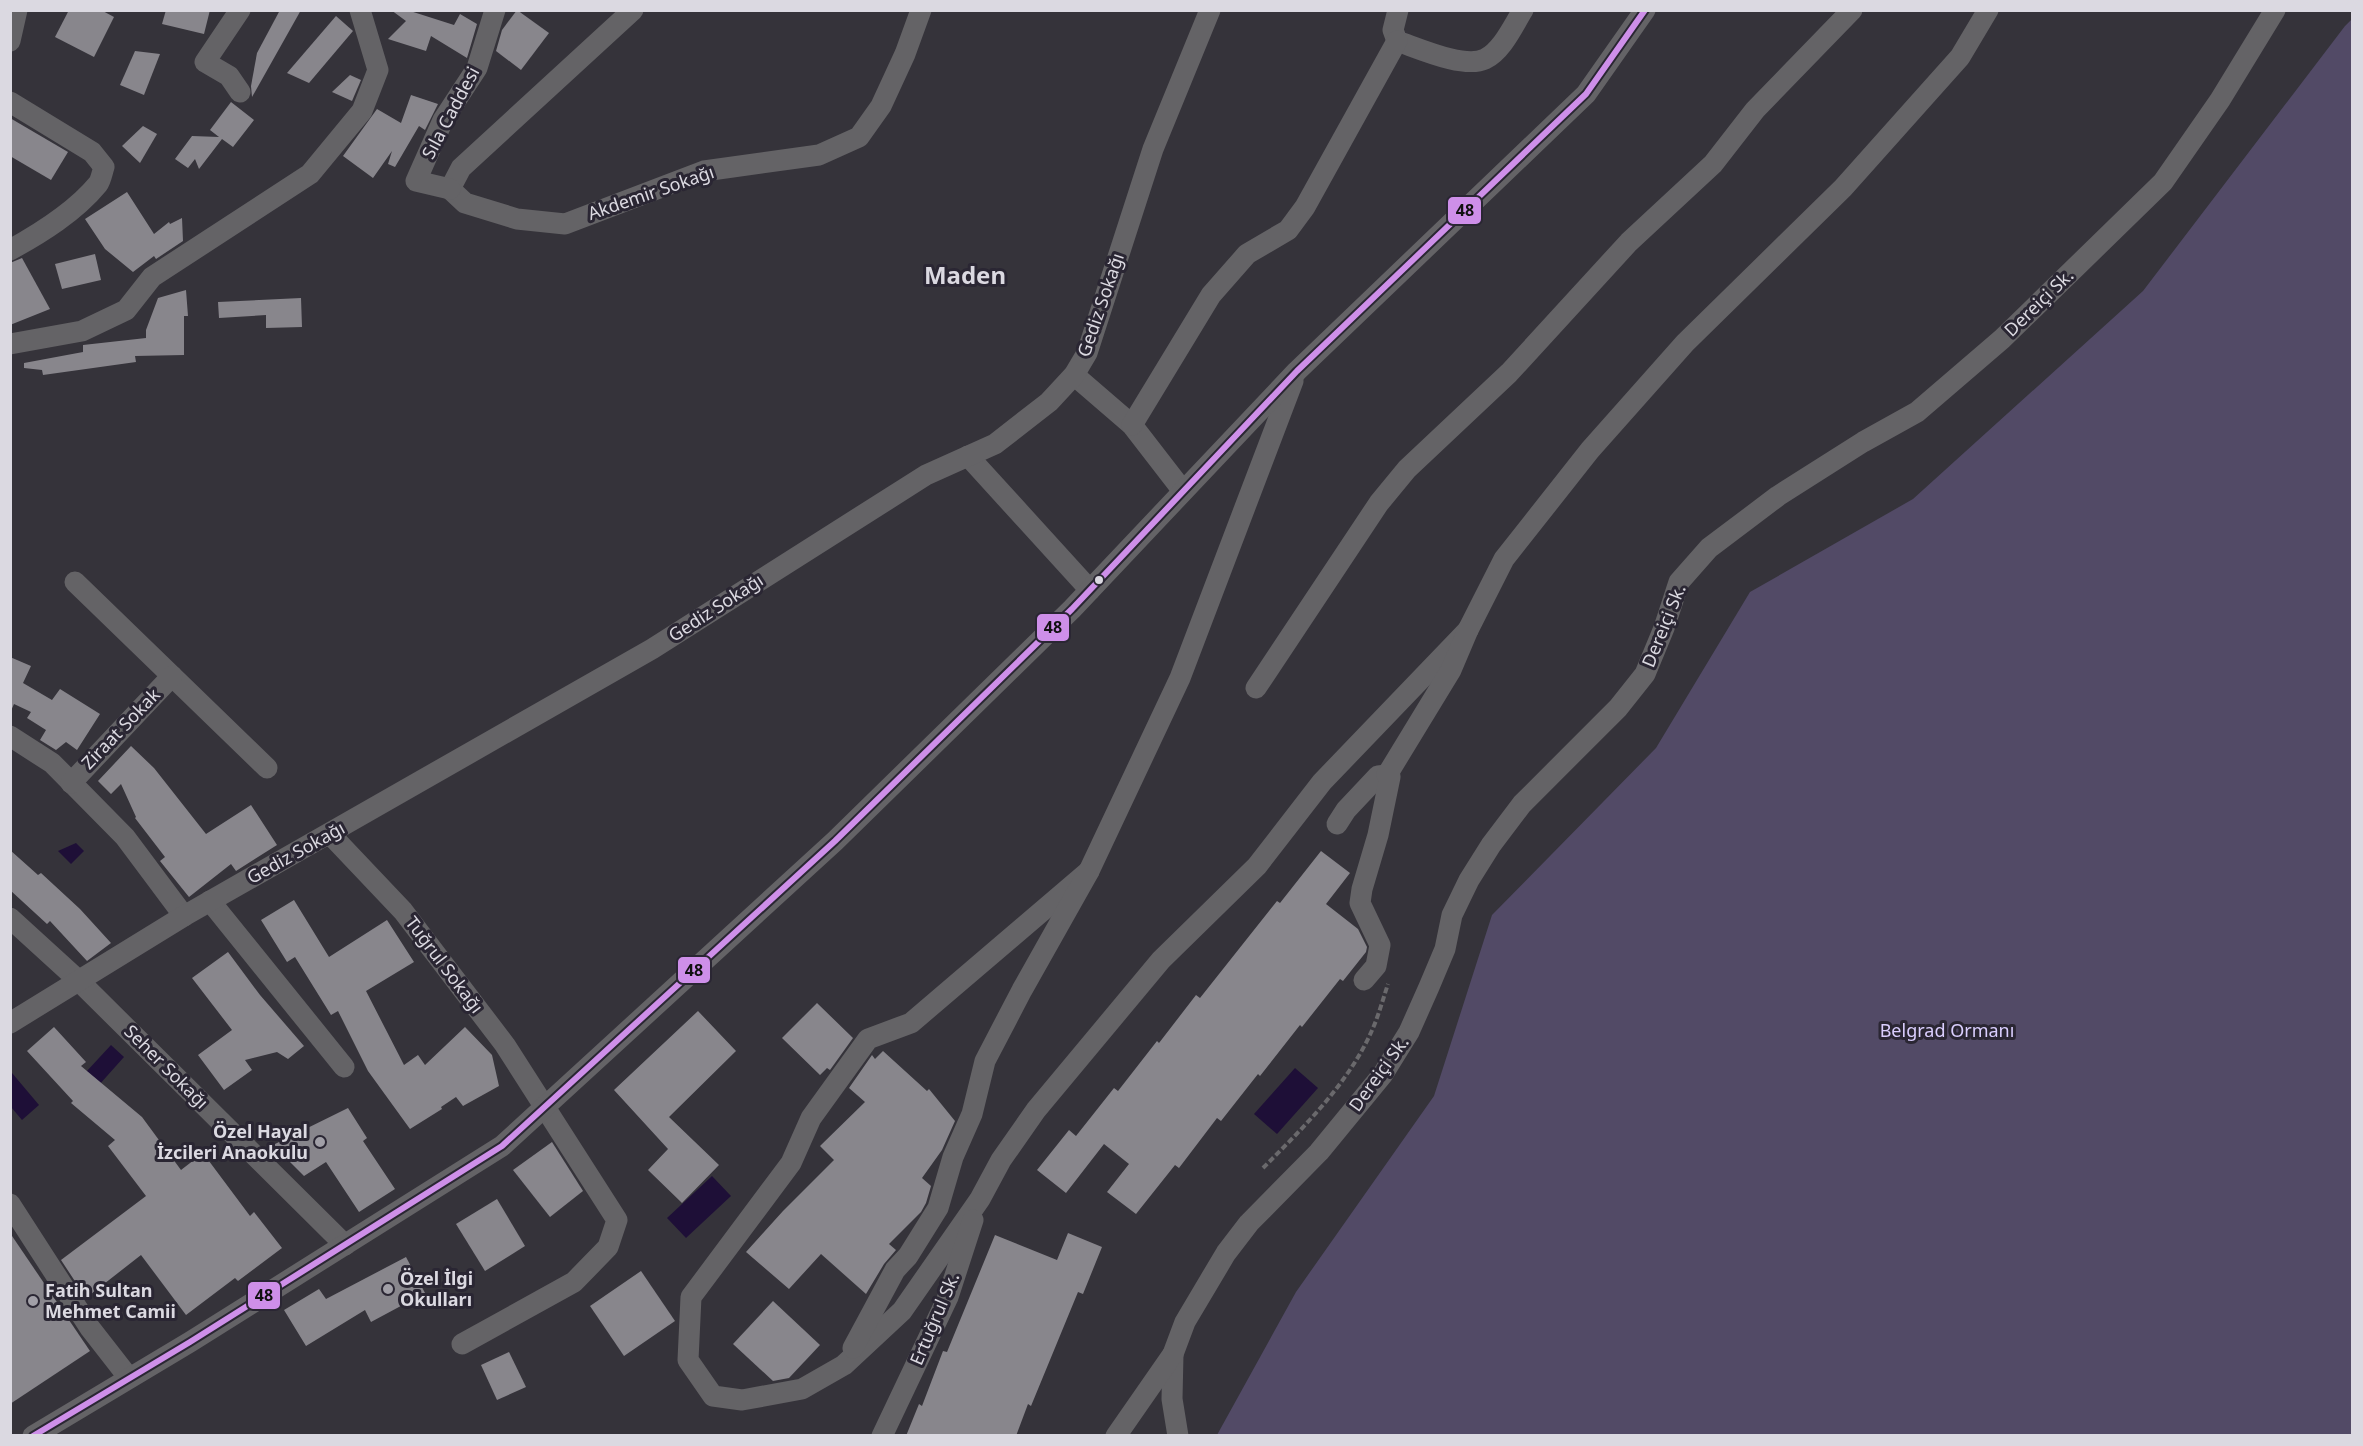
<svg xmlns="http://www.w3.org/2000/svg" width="2363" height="1446" font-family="'Noto Sans',sans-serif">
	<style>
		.green { fill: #524a66 }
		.water { fill: #1e0f37 }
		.building { fill: #88868c }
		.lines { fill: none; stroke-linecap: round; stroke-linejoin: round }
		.path { stroke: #6a696c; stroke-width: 4; stroke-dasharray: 6 3; stroke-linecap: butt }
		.minor { stroke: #646366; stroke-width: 21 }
		.bus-1-casing { stroke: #2a2633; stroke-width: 10 }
		.bus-1 { stroke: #ce8fe9; stroke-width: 6 }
		.bus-dot { fill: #dbd9e1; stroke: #2a2633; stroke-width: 2 }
		.poi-dot { fill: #a19fa7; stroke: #2a2633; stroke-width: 2 }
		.labels { text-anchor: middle; stroke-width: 6; stroke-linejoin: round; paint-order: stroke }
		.street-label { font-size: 18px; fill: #dbd9e1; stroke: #2a2633 }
		.park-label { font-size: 18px; fill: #dacefe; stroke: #2a2633 }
		.poi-label { font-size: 18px; font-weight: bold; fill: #dbd9e1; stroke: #2a2633; text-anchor: start }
		.district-label { font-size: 24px; font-weight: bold; fill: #dbd9e1; stroke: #2a2633 }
		.line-badge { stroke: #2a2633; stroke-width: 2 }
		.pale-badge-label { font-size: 16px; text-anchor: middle; font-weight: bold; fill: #111 }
	</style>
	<rect width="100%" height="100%" fill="#35333a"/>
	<!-- green -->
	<polygon class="green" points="2352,19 2352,1435 1217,1435 1296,1292 1434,1096 1492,915 1656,748 1750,592 1913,499 2143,291 2345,26"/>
	<!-- water -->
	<g class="water">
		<polygon points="76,843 84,851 71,864 58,851"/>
		<polygon points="111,1045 124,1057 99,1085 86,1072"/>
		<polygon points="1295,1068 1318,1088 1277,1134 1254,1114"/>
		<polygon points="12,1073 39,1105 22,1120 11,1107"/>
		<polygon points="712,1176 731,1196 686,1238 667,1218"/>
	</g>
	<!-- building -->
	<g class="building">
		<polygon points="69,10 101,10 114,17 94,57 55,37"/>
		<polygon points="166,10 210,10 204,34 162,24"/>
		<polygon points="280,10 301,10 252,97 251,86 257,53"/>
		<polygon points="391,10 407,10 454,25 460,14 477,24 467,58 431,36 426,51 388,39 406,21"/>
		<polygon points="517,10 549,33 521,70 496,51 502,30"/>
		<polygon points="336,16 353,31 309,83 287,73"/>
		<polygon points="135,51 160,54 144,95 120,85"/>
		<polygon points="350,75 361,80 352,101 332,92"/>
		<polygon points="411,95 438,104 425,130 419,126 395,167 388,164 392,151 373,178 343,156 377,109 401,123"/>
		<polygon points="231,102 254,120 233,147 222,139 199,169 195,159 188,168 175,159 192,136 219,137 210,130"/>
		<polygon points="10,118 68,152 51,180 10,156"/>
		<polygon points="143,126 157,134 140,163 122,146"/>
		<polygon points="127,192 154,234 169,222 170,224 182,218 183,241 156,259 154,256 133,272 105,249 85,219"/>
		<polygon points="95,254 101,280 62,289 55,264"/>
		<polygon points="22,258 50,309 10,325 10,263"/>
		<polygon points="186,290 188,316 184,316 184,355 135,356 136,362 43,375 42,370 24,368 24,363 83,352 83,345 146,338 146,330 158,298"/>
		<polygon points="301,298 302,327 266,328 266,315 219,318 218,302"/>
		<polygon points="10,657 31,666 23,683 52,700 60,689 100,714 77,750 66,742 56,750 40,740 46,730 27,718 31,712 14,704 10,713"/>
		<polygon points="131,746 154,768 206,834 251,805 277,845 236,871 231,864 189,897 160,861 165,857 135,818 136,817 121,784 111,794 98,781"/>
		<polygon points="10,850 38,875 41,873 80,909 111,943 87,961 50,921 47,924 10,890"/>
		<polygon points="1321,851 1350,873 1326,904 1358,929 1367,947 1366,952 1343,981 1340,979 1302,1027 1300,1025 1260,1076 1258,1074 1221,1121 1217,1118 1179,1168 1175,1165 1136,1214 1107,1192 1129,1164 1104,1144 1066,1193 1037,1170 1069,1130 1076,1136 1114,1088 1118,1091 1157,1041 1159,1043 1196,995 1200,998 1277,901 1280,903"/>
		<polygon points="294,900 329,957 387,920 414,962 366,991 404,1065 418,1055 425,1065 465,1027 492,1055 499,1086 463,1106 456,1097 441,1107 442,1109 410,1129 368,1071 338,1011 331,1015 295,957 287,962 261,920"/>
		<polygon points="228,952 260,995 304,1046 288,1059 277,1052 245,1060 252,1070 224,1090 198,1055 232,1030 192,978"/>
		<polygon points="817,1003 853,1038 830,1070 827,1068 820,1075 782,1038"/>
		<polygon points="698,1011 736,1051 669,1117 719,1165 682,1203 648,1170 668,1149 614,1090"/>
		<polygon points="54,1027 86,1062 81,1066 142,1117 181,1170 203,1153 250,1216 254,1212 282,1248 238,1281 235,1278 186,1315 141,1255 86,1298 61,1260 146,1196 108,1146 115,1140 71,1103 73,1101 27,1051"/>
		<polygon points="883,1051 927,1091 929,1089 955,1121 942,1150 922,1178 931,1186 926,1203 921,1212 889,1244 896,1250 884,1264 866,1294 821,1254 789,1289 746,1252 783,1211 834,1160 820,1146 865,1102 849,1088 872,1055 875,1059"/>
		<polygon points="348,1108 367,1138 363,1141 395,1189 359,1212 326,1162 304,1176 273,1145"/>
		<polygon points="552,1142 583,1191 550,1217 513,1170"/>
		<polygon points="497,1199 525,1246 485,1271 456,1224"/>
		<polygon points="10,1233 90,1351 10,1404"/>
		<polygon points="1068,1233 1102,1247 1083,1294 1078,1292 1031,1406 1028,1404 1016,1436 906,1436 919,1404 922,1406 943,1351 947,1352 995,1235 1057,1260"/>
		<polygon points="406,1257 425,1293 371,1322 365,1310 306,1346 284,1310 319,1289 326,1299"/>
		<polygon points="641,1271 675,1321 624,1356 590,1306"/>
		<polygon points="773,1301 820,1345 789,1378 773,1381 733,1344"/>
		<polygon points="509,1352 526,1387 497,1400 481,1365"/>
	</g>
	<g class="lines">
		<!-- path -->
		<path class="path" d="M1263,1168C1304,1127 1350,1082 1373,1028C1379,1014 1383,999 1388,984"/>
		<!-- minor -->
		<g class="minor">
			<polyline points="240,10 205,62 229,76 240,92"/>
			<path d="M1398,10L1393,30L1397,41C1418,48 1464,69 1485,59C1502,51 1513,26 1523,10"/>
			<polyline points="10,41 17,10"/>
			<path d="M10,102L92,152L104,167C102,173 101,180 98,184C75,212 41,233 10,250"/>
			<polyline points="450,189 465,203 517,219 565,224 704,171 819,155 859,137 881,106 905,54 921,10"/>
			<polyline points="450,189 461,168 633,10"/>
			<polyline points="450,189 416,181 443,120 477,68 495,10"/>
			<polyline points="10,344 82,331 126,310 152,277 310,174 362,111 378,70 360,10"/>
			<polyline points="1074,375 1132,425 1183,491"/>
			<polyline points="1132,425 1211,295 1247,254 1288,230 1305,207 1397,41"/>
			<polyline points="968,456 1090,590"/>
			<polyline points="75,582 267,768"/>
			<polyline points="1256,688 1379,503 1407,469 1509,373 1629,242 1713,164 1755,110 1852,10"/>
			<polyline points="10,736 52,763 125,837 184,916"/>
			<polyline points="71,783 172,676"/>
			<polyline points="1337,824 1346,810 1378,776 1387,775"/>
			<polyline points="330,834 403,911 505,1045 617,1220 608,1247 574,1282 462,1344"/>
			<polyline points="1089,871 911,1023 868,1039 811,1118 791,1163 691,1297 688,1360 713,1396 742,1400 802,1389 844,1365 902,1311 980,1199 1001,1160 1036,1110 1161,960 1257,866 1322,782 1468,630"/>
			<polyline points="210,901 344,1067"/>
			<polyline points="10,918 78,980 345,1245"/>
			<polyline points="1364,980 1376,966 1380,945 1360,903 1362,889 1378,835 1390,777 1387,775 1451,670 1468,630 1504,559 1590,450 1685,343 1843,188 1960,57 1988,10"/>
			<polyline points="10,1023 184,916 652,649 926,475 995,444 1049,402 1074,375 1087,353 1153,149 1210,10"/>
			<polyline points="10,1204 90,1328 129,1378"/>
			<polyline points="853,1348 895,1270 908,1256 938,1208 953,1157 972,1114 985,1061 1022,990 1089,871 1180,678 1293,381"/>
			<polyline points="1173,1354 1172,1399 1178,1436"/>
			<polyline points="33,1436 190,1342 502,1146 835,841 1072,609 1297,371 1586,94 1645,10"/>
			<polyline points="882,1436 948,1297 973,1220"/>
			<polyline points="1116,1436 1173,1354 1185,1322 1226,1253 1249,1223 1319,1152 1383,1074 1409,1032 1429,987 1445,949 1452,915 1469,880 1491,845 1522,804 1618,708 1645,674 1664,628 1679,582 1709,548 1778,496 1863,442 1917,412 2002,339 2163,182 2220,100 2275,10"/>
		</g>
		<defs>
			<polyline id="bus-1" points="33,1436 190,1342 502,1146 835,841 1072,609 1297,371 1586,94 1645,10"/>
		</defs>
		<!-- bus-1 casing -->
		<use href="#bus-1" class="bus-1-casing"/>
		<!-- bus-1 -->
		<use href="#bus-1" class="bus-1"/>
	</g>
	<!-- markers -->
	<circle class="bus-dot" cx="1099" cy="580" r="5"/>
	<g class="poi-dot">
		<circle cx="320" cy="1142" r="6"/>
		<circle cx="388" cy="1289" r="6"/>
		<circle cx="33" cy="1301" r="6"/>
	</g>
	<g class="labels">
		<!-- street labels -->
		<g class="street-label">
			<text transform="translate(451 113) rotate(-62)" y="6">Sıla Caddesi</text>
			<text transform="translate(651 193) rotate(-19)" y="6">Akdemir Sokağı</text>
			<text transform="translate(2039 303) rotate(-44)" y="6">Dereiçi Sk.</text>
			<text transform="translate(1101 305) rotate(-71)" y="6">Gediz Sokağı</text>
			<text transform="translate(716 608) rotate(-33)" y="6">Gediz Sokağı</text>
			<text transform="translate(1664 626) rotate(-68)" y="6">Dereiçi Sk.</text>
			<text transform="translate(121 729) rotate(-46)" y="6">Ziraat Sokak</text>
			<text transform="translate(296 853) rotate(-29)" y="6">Gediz Sokağı</text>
			<text transform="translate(444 965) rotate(53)" y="6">Tuğrul Sokağı</text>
			<text transform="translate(166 1067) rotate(45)" y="6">Seher Sokağı</text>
			<text transform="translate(1379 1074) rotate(-54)" y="6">Dereiçi Sk.</text>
			<text transform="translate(935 1319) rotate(-67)" y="6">Ertuğrul Sk.</text>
		</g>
		<!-- park labels -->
		<g class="park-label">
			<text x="1947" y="1037">Belgrad Ormanı</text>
		</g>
		<!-- poi labels -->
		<g class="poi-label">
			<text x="308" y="1138" text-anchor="end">Özel Hayal<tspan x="308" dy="21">İzcileri Anaokulu</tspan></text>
			<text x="400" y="1285">Özel İlgi<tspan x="400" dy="21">Okulları</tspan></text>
			<text x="45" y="1297">Fatih Sultan<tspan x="45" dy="21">Mehmet Camii</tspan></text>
		</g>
		<!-- district labels -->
		<g class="district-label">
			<text x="965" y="284">Maden</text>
		</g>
	</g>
	<g class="line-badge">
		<rect x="1447" y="196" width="35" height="29" rx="6" fill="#ce8fe9"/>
		<rect x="1036" y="613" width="34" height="29" rx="6" fill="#ce8fe9"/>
		<rect x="677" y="956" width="34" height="28" rx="6" fill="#ce8fe9"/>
		<rect x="247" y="1281" width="34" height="29" rx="6" fill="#ce8fe9"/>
	</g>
	<g class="pale-badge-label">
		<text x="1465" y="216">48</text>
		<text x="1053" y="633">48</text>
		<text x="694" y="976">48</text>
		<text x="264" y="1301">48</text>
	</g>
	<!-- border -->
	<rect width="2363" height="1446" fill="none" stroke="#dbd9e1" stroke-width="24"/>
</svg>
